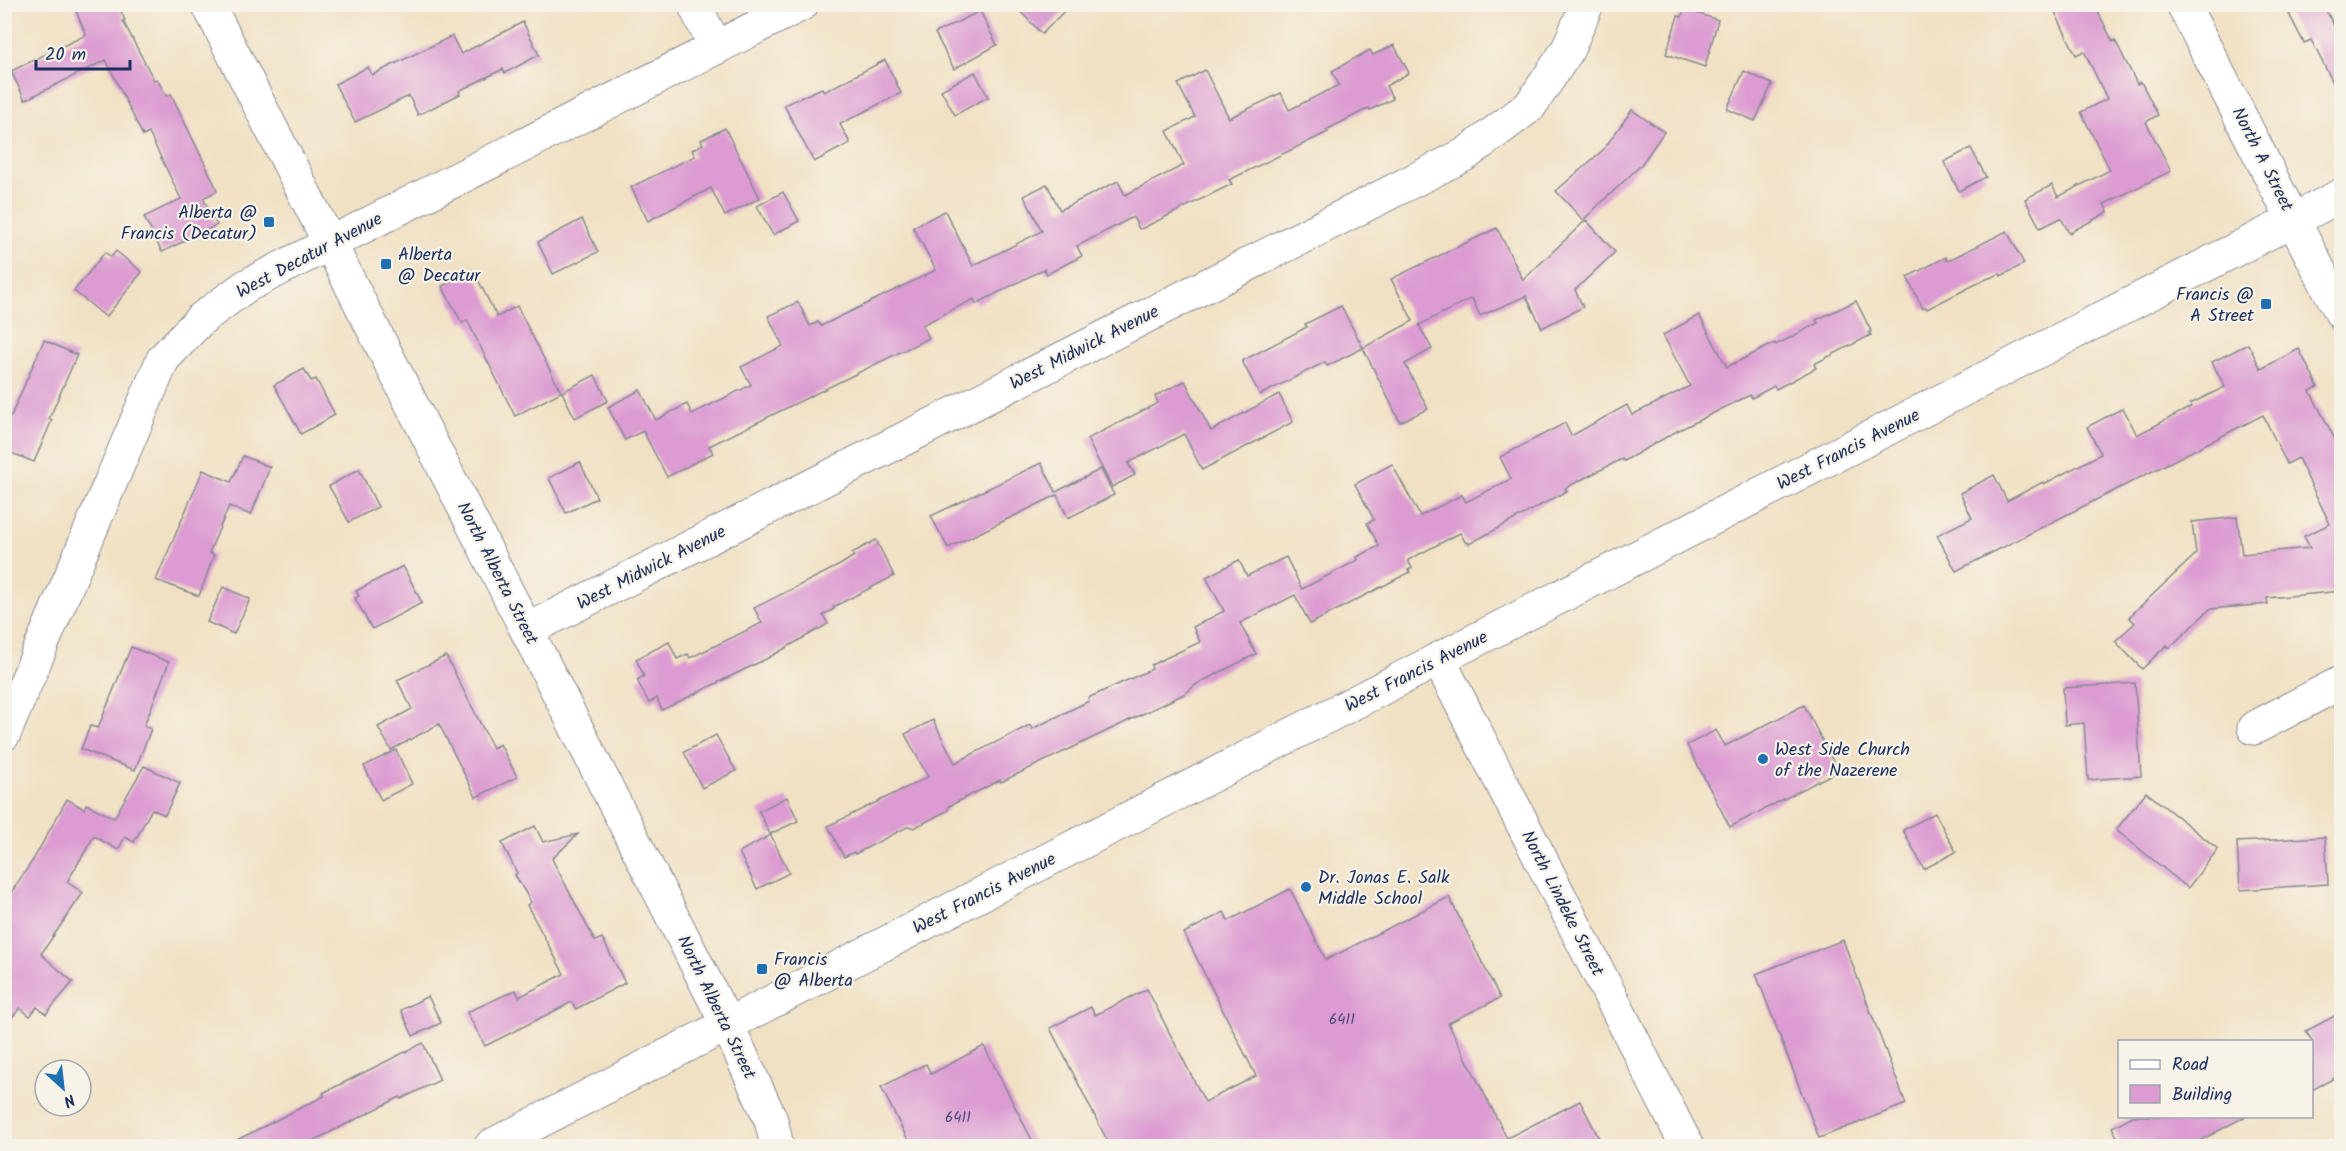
<svg xmlns="http://www.w3.org/2000/svg" width="2346" height="1151" font-family="Kalam,sans-serif">
	<style>
		.building { fill: #dc9bd2 }
		.lines { fill: none; stroke-linecap: round; stroke-linejoin: round }
		.minor-casing { stroke: #868891; stroke-width: 35 }
		.tertiary-casing { stroke: #868891; stroke-width: 35 }
		.secondary-casing { stroke: #868891; stroke-width: 35 }
		.primary-casing { stroke: #868891; stroke-width: 35 }
		.minor { stroke: #fff; stroke-width: 33 }
		.tertiary { stroke: #fff; stroke-width: 33 }
		.secondary { stroke: #fff; stroke-width: 33 }
		.primary { stroke: #fff; stroke-width: 33 }
		.poi-dot { fill: #1f6fb2; stroke: #f7f3e8; stroke-width: 2 }
		.labels { text-anchor: middle; stroke-width: 4.5; stroke-linejoin: round; paint-order: stroke }
		.number-label { font-size: 15px; fill: #4b4a7b }
		.street-label { font-size: 18px; fill: #1b2f5e; stroke: #f7f3e8 }
		.poi-label { font-size: 18px; fill: #1b2f5e; stroke: #f7f3e8; text-anchor: start }
	</style>
	<rect width="100%" height="100%" fill="#f7f3e8"/>
	<filter id="ink" filterUnits="userSpaceOnUse"><feTurbulence type="fractalNoise" baseFrequency=".0167" numOctaves="2"/><feDisplacementMap in="SourceGraphic" scale="12" xChannelSelector="R" yChannelSelector="G"/><feConvolveMatrix kernelMatrix="1 2 1 2 8 2 1 2 1" color-interpolation-filters="sRGB"/></filter>
	<filter id="wash" filterUnits="userSpaceOnUse"><feTurbulence type="fractalNoise" baseFrequency=".008" numOctaves="4" result="noise"/><feDisplacementMap in="SourceGraphic" scale="24" xChannelSelector="R" yChannelSelector="G"/><feGaussianBlur stdDeviation="1.35" result="paint"/><feColorMatrix in="noise" values="0 0 0 0 0 0 0 0 0 0 0 0 0 0 0 0 0 1.4 0 .05"/><feComposite in="paint" operator="in"/></filter>
	<g filter="url(#wash)">
		<rect width="100%" height="100%" fill="#f1e1c4"/>
		<g id="blocks">
			<!-- building -->
			<g class="building">
				<polygon points="73,4 117,4 125,20 123,21 154,80 157,79 166,96 171,94 215,185 217,191 203,198 217,225 162,252 144,217 181,199 149,133 143,136 106,60 25,100 11,71 86,35"/>
				<polygon points="1013,4 1071,4 1042,34"/>
				<polygon points="2051,4 2094,4 2113,42 2115,40 2137,84 2141,82 2158,115 2146,122 2171,171 2104,204 2108,212 2069,233 2061,218 2040,228 2025,199 2052,185 2058,197 2110,170 2081,112 2107,99 2084,51 2076,55"/>
				<polygon points="2306,4 2323,4 2342,41 2342,100 2311,40 2304,43 2289,14"/>
				<polygon points="1684,9 1718,20 1705,67 1666,54 1678,16 1682,17"/>
				<polygon points="980,11 997,45 954,69 935,33"/>
				<polygon points="523,22 539,55 505,73 503,69 459,91 460,94 418,115 409,96 355,122 335,84 368,67 372,75 452,36 461,54"/>
				<polygon points="1394,45 1409,73 1386,86 1393,99 1370,110 1369,108 1326,130 1328,132 1229,180 1232,184 1143,228 1139,229 1133,217 1077,246 1082,256 1047,274 1044,269 976,304 974,299 922,325 929,338 709,446 713,453 667,477 643,431 625,440 608,407 640,390 656,420 687,404 692,414 751,385 741,367 783,346 768,316 798,302 810,326 818,322 821,326 936,270 913,227 945,211 973,266 1042,231 1024,196 1047,184 1060,210 1118,181 1125,195 1184,165 1167,131 1195,117 1178,84 1205,70 1229,118 1281,93 1289,110 1339,85 1332,71 1370,50 1373,55"/>
				<polygon points="885,60 901,93 840,124 850,143 814,162 784,105 822,88 824,92"/>
				<polygon points="1744,71 1772,84 1755,121 1727,109"/>
				<polygon points="975,72 988,97 955,115 941,90"/>
				<polygon points="1632,110 1664,132 1641,165 1583,220 1556,191 1603,150"/>
				<polygon points="725,128 760,198 725,216 711,188 648,221 631,187 695,156 692,150 703,144 701,140"/>
				<polygon points="1971,148 1986,177 1959,191 1944,162"/>
				<polygon points="783,192 799,221 773,235 757,206"/>
				<polygon points="582,219 598,252 553,274 538,242"/>
				<polygon points="1586,220 1615,252 1575,290 1583,307 1542,328 1526,296 1480,316 1472,298 1419,325 1432,349 1405,364 1428,409 1400,422 1363,348 1327,366 1325,362 1260,395 1242,361 1307,327 1305,324 1341,306 1363,348 1413,321 1391,279 1497,228 1523,280"/>
				<polygon points="2007,231 2024,264 2001,276 2000,274 1984,280 1927,309 1926,307 1923,309 1907,277 1946,257 1947,261"/>
				<polygon points="116,251 142,272 106,317 74,291 105,252 111,257"/>
				<polygon points="473,270 497,317 517,306 561,392 515,416 467,320 462,323 442,286"/>
				<polygon points="1856,301 1871,331 1869,332 1871,335 1814,364 1816,368 1776,389 1774,386 1752,398 1750,395 1677,431 1624,461 1622,459 1565,488 1567,491 1469,544 1468,542 1466,543 1460,533 1408,560 1412,568 1408,570 1410,572 1310,624 1295,595 1240,623 1256,654 1197,684 1184,694 1001,782 1000,780 949,806 947,811 914,828 909,826 855,854 854,852 844,857 828,826 928,777 905,734 933,720 955,763 1030,725 1032,729 1089,701 1088,698 1152,669 1151,665 1200,642 1193,627 1224,611 1206,577 1239,560 1247,576 1286,557 1302,589 1358,560 1357,557 1379,546 1367,523 1374,520 1355,484 1392,464 1420,516 1462,495 1466,502 1511,479 1500,457 1565,423 1571,436 1627,405 1632,415 1690,386 1663,335 1699,315 1727,367 1775,343 1776,345 1818,323 1816,320"/>
				<polygon points="44,340 77,355 49,419 52,420 34,462 4,450 4,413 11,416"/>
				<polygon points="2248,344 2261,369 2299,349 2318,387 2310,391 2342,453 2342,591 2267,598 2268,604 2210,609 2169,648 2167,645 2142,669 2115,641 2135,623 2129,617 2196,554 2192,522 2237,517 2242,554 2310,548 2304,536 2330,524 2298,458 2287,464 2263,415 1956,571 1937,535 1972,518 1960,493 1994,475 2007,501 2043,482 2044,484 2101,454 2087,427 2123,408 2137,435 2191,407 2190,404 2225,387 2212,362"/>
				<polygon points="304,369 311,381 316,379 335,415 301,434 274,385"/>
				<polygon points="595,375 608,401 575,418 562,392"/>
				<polygon points="1185,381 1211,431 1279,394 1293,422 1202,470 1184,434 1128,463 1135,475 1112,487 1087,439 1158,403 1155,396"/>
				<polygon points="243,456 270,467 251,515 229,506 209,553 214,555 199,596 156,580 203,470 231,482"/>
				<polygon points="580,462 597,498 566,513 549,478"/>
				<polygon points="1041,463 1056,492 1101,469 1114,495 1068,518 1057,495 948,548 931,516"/>
				<polygon points="359,469 378,507 349,522 329,486"/>
				<polygon points="876,540 894,576 833,607 834,609 823,615 828,624 768,658 662,710 657,698 649,703 637,680 644,676 636,659 669,642 677,659 688,654 690,658 762,623 754,608 840,565 854,556 852,553"/>
				<polygon points="403,566 422,603 372,629 355,598 359,596 356,591"/>
				<polygon points="223,587 250,599 234,634 207,622"/>
				<polygon points="131,647 169,662 144,726 151,729 135,770 81,749 90,726 98,728"/>
				<polygon points="446,656 493,748 500,744 517,777 476,797 439,724 391,750 378,727 412,709 397,680"/>
				<polygon points="2135,683 2141,776 2088,780 2084,723 2065,725 2063,688"/>
				<polygon points="1804,705 1838,771 1730,827 1687,745 1716,730 1725,746"/>
				<polygon points="716,735 736,771 702,788 684,752"/>
				<polygon points="396,750 412,784 381,800 364,766"/>
				<polygon points="144,766 180,783 165,815 152,809 134,842 125,837 118,850 94,836 67,882 83,893 41,954 73,982 46,1014 37,1007 30,1016 20,1008 4,1027 4,903 33,860 67,799 84,809 86,804 114,818"/>
				<polygon points="2146,792 2218,849 2188,888 2116,830"/>
				<polygon points="787,797 798,821 770,834 759,811"/>
				<polygon points="1935,813 1956,852 1924,869 1903,830"/>
				<polygon points="535,826 543,842 578,834 552,859 595,941 602,938 625,983 576,1009 572,1002 485,1046 467,1012 516,990 519,997 564,974 527,905 531,902 515,875 517,873 502,843"/>
				<polygon points="771,835 789,873 757,889 739,852"/>
				<polygon points="2325,837 2328,884 2240,890 2237,842"/>
				<polygon points="1290,889 1326,960 1449,897 1500,998 1448,1023 1507,1138 1580,1101 1603,1146 1110,1146 1050,1028 1091,1007 1095,1015 1147,989 1205,1102 1256,1076 1184,933 1224,912 1228,921"/>
				<polygon points="1843,940 1906,1104 1819,1138 1756,974"/>
				<polygon points="428,996 441,1023 413,1036 401,1010"/>
				<polygon points="2342,1012 2342,1074 2312,1090 2312,1041 2306,1031"/>
				<polygon points="423,1043 440,1080 401,1099 400,1097 303,1146 225,1146 324,1096 323,1093"/>
				<polygon points="984,1046 1035,1146 911,1146 881,1087 926,1064 931,1074"/>
				<polygon points="2133,1116 2246,1116 2190,1146 2122,1146 2112,1127"/>
			</g>
		</g>
	</g>
	<g filter="url(#ink)">
		<use href="#blocks" fill-opacity="0" stroke="#868891" stroke-width="1.5"/>
		<g class="lines">
			<defs>
				<g id="minor">
					<polyline points="694,4 716,48"/>
					<polyline points="2293,220 2342,314"/>
					<polyline points="527,630 1466,154 1530,106 1567,51 1587,4"/>
					<polyline points="1439,660 1687,1146"/>
					<polyline points="2254,728 2342,682"/>
					<polyline points="4,734 163,359 201,319 246,286 802,4"/>
					<polyline points="727,1024 771,1120 777,1146"/>
				</g>
				<polyline id="tertiary" points="2183,4 2293,220"/>
				<polyline id="secondary" points="208,4 727,1024"/>
				<polyline id="primary" points="491,1146 2342,195"/>
			</defs>
			<!-- minor casing -->
			<use href="#minor" class="minor-casing"/>
			<!-- tertiary casing -->
			<use href="#tertiary" class="tertiary-casing"/>
			<!-- secondary casing -->
			<use href="#secondary" class="secondary-casing"/>
			<!-- primary casing -->
			<use href="#primary" class="primary-casing"/>
			<!-- minor -->
			<use href="#minor" class="minor"/>
			<!-- tertiary -->
			<use href="#tertiary" class="tertiary"/>
			<!-- secondary -->
			<use href="#secondary" class="secondary"/>
			<!-- primary -->
			<use href="#primary" class="primary"/>
		</g>
	</g>
	<!-- markers -->
	<g class="poi-dot">
		<rect x="263" y="216" width="12" height="12" rx="3"/>
		<rect x="380" y="258" width="12" height="12" rx="3"/>
		<rect x="2260" y="298" width="12" height="12" rx="3"/>
		<circle cx="1763" cy="759" r="6"/>
		<circle cx="1306" cy="887" r="6"/>
		<rect x="756" y="963" width="12" height="12" rx="3"/>
	</g>
	<g class="labels">
		<!-- number labels -->
		<g class="number-label">
			<text x="1342" y="1024">6411</text>
			<text x="958" y="1122">6411</text>
		</g>
		<!-- street labels -->
		<g class="street-label">
			<text transform="translate(2263 159) rotate(63)" y="6">North A Street</text>
			<text transform="translate(309 255) rotate(-28)" y="6">West Decatur Avenue</text>
			<text transform="translate(1084 347) rotate(-27)" y="6">West Midwick Avenue</text>
			<text transform="translate(1848 449) rotate(-27)" y="6">West Francis Avenue</text>
			<text transform="translate(651 567) rotate(-27)" y="6">West Midwick Avenue</text>
			<text transform="translate(498 573) rotate(63)" y="6">North Alberta Street</text>
			<text transform="translate(1416 671) rotate(-27)" y="6">West Francis Avenue</text>
			<text transform="translate(984 893) rotate(-27)" y="6">West Francis Avenue</text>
			<text transform="translate(1563 903) rotate(63)" y="6">North Lindeke Street</text>
			<text transform="translate(717 1007) rotate(64)" y="6">North Alberta Street</text>
		</g>
		<!-- poi labels -->
		<g class="poi-label">
			<text x="257" y="218" text-anchor="end">Alberta @<tspan x="257" dy="21">Francis (Decatur)</tspan></text>
			<text x="398" y="260">Alberta<tspan x="398" dy="21">@ Decatur</tspan></text>
			<text x="2254" y="300" text-anchor="end">Francis @<tspan x="2254" dy="21">A Street</tspan></text>
			<text x="1775" y="755">West Side Church<tspan x="1775" dy="21">of the Nazerene</tspan></text>
			<text x="1318" y="883">Dr. Jonas E. Salk<tspan x="1318" dy="21">Middle School</tspan></text>
			<text x="774" y="965">Francis<tspan x="774" dy="21">@ Alberta</tspan></text>
		</g>
	</g>
	<!-- margin -->
	<rect width="2346" height="1151" fill="none" stroke="#f7f3e8" stroke-width="24"/>
	<!-- legend -->
	<rect x="2118" y="1040" width="195" height="78" fill="#f7f3e8" stroke="#9fa5b1" stroke-width="1.5"/>
	<rect x="2130" y="1060" width="30" height="9" fill="#ffffff" stroke="#9fa5b1" stroke-width="1.5"/>
	<text x="2172" y="1070" font-size="18" fill="#1b2f5e">Road</text>
	<rect x="2130" y="1085" width="30" height="18" fill="#dc9bd2" stroke="#9fa5b1" stroke-width="1.5"/>
	<text x="2172" y="1100" font-size="18" fill="#1b2f5e">Building</text>
	<!-- north arrow -->
	<g transform="translate(63 1088) rotate(153)"><circle r="28" fill="#f7f3e8" stroke="#9fa5b1" stroke-width="1.5"/>
	<path d="M0-4.5L10 22L0 15L-10 22Z" fill="#1f6fb2"/>
	<text y="-9" font-size="16" font-weight="bold" text-anchor="middle" fill="#1b2f5e">N</text>
	</g>
	<!-- scale -->
	<path d="M36 60v9h94v-9" fill="none" stroke="#1b2f5e" stroke-width="3"/>
	<text x="45" y="60" font-size="18" fill="#1b2f5e" stroke="#f7f3e8" stroke-width="4.5" paint-order="stroke">20 m</text>
</svg>
